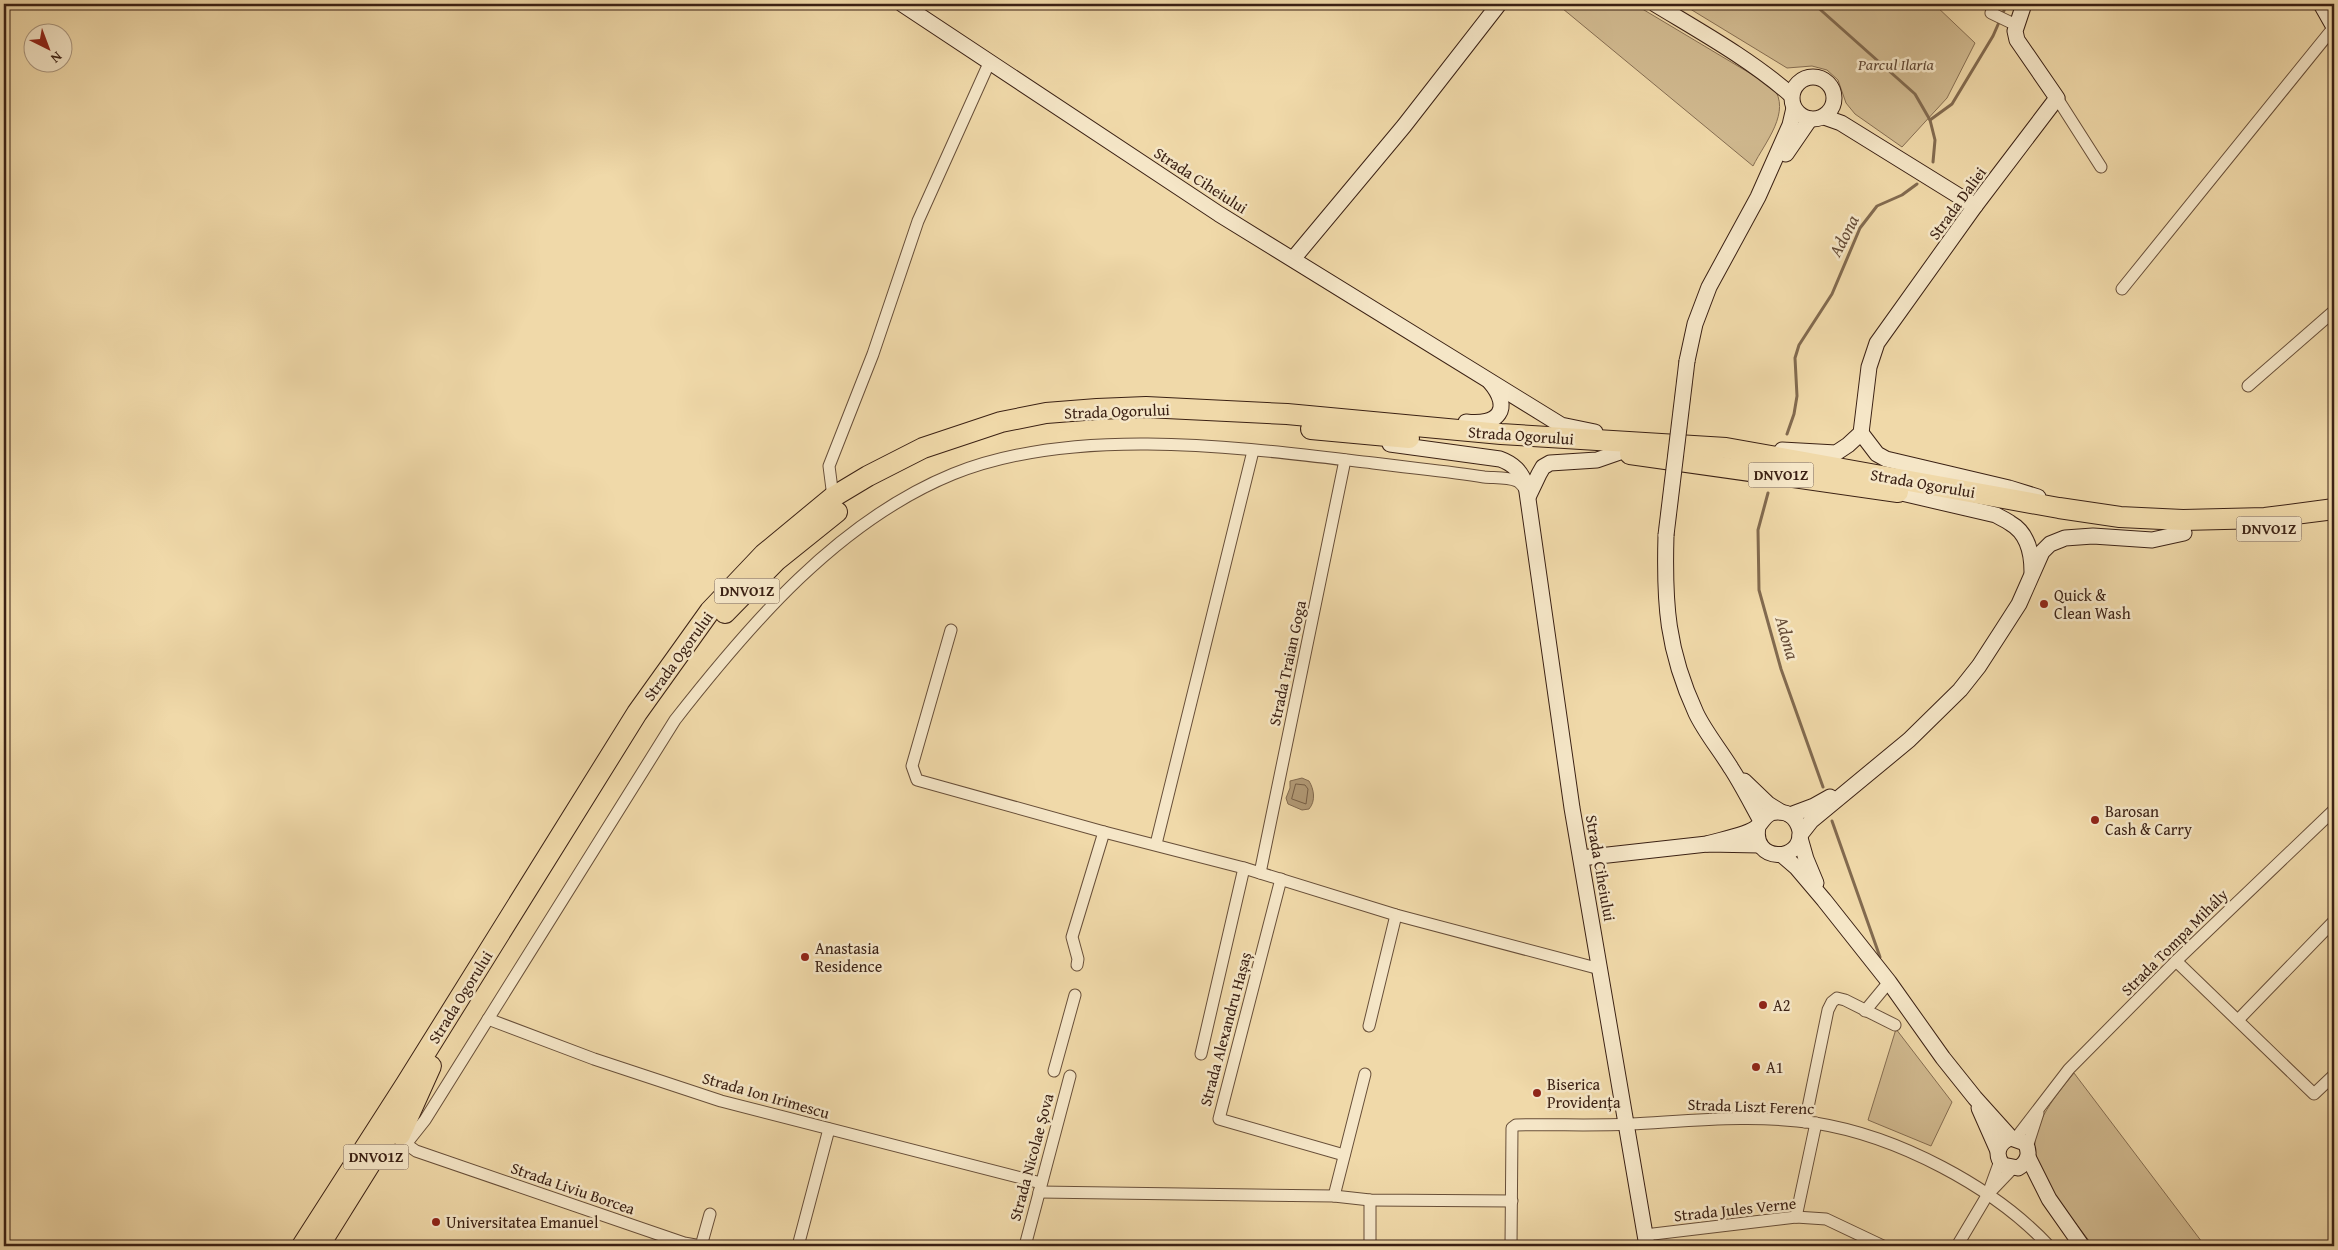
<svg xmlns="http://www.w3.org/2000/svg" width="2338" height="1250" font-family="'Gentium Book Plus',serif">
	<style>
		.green { fill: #d1ba90; stroke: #866e52 }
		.water { fill: #b29a76; stroke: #826a4f }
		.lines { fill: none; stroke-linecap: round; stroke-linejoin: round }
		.shore { stroke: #765e45; stroke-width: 1 }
		.stream { stroke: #826a4f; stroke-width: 3 }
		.street-casing { stroke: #684f39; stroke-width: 13 }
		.secondary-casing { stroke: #3b2114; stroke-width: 17 }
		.highway-casing { stroke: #3b2114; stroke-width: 22 }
		.street { stroke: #f5e6c7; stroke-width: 11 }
		.secondary { stroke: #f5e6c7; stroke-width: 15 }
		.highway { stroke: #f0d9a9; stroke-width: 20 }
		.secondary-bridge-casing { stroke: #3b2114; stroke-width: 17; stroke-linecap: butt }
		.secondary-bridge { stroke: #f5e6c7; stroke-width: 15 }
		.poi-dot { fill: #8f2418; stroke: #f5e6c7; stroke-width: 2 }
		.labels { text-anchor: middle; stroke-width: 5; stroke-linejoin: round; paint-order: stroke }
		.shield { fill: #f5e6c7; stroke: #735c4a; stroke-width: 1 }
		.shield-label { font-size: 15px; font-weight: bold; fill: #3b2114 }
		.park-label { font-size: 16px; font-style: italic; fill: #604733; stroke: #f5e6c7 }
		.street-label { font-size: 16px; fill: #3b2114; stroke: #f5e6c7 }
		.poi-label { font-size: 16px; fill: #3b2114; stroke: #f5e6c7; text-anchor: start }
		.water-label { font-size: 18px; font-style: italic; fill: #654b36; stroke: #f5e6c7 }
	</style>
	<rect width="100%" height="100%" fill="#f0d9a9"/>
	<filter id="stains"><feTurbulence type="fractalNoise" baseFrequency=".004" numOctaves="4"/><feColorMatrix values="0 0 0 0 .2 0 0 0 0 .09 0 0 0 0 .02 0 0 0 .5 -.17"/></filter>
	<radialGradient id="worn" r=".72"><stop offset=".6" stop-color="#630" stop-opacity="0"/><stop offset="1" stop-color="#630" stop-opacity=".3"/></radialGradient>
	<!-- green -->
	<g class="green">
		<path d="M1557,4H1634L1773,87C1792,112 1765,142 1753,166Z"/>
		<polygon points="1682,4 1934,4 1975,43 1947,98 1902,147 1855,114 1846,103 1838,80 1827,70 1812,66 1787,68"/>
		<polygon points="1896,1029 1952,1102 1931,1146 1868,1120"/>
		<path d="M2074,1073L2205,1246H2093C2076,1223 2039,1180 2035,1151C2032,1123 2057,1094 2074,1073Z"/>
	</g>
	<!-- water -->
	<path class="water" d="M1302,778L1309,781C1314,789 1316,801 1309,809L1302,810L1288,804L1286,798L1290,788V781Z"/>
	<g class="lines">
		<!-- shore -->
		<polygon class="shore" points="1296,784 1305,785 1308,789 1306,804 1292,799"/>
		<!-- stream -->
		<g class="stream">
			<polyline points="1814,4 1915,94 1930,120"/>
			<polyline points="2002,15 2007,4"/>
			<polyline points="1933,162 1935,140 1930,120 1952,104 1993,36 2000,20"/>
			<polyline points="1787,434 1794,414 1797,396 1795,358 1799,345 1832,294 1860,228 1877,206 1902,195 1917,184"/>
			<polyline points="1768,493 1758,530 1759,590 1781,669 1823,787"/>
			<polyline points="1832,821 1880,957"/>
		</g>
		<defs>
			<g id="street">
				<polyline points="1995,4 1991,13 2016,25"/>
				<polyline points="2057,98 2101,167"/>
				<polyline points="2122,289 2334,27"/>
				<polyline points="2248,386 2334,311"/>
				<polyline points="833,497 829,466 873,354 918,221 990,61"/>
				<polyline points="951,630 912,766 917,780 1104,832 1244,868 1396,915 1600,969"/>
				<polyline points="1156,844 1253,451"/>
				<polyline points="1260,873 1345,460"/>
				<polyline points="1281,879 1219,1119 1344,1155"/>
				<polyline points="2176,961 2314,1094 2334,1075"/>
				<polyline points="1077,965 1078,959 1072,937 1104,832"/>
				<polyline points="1865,1011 1889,982"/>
				<polyline points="488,1019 594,1059 721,1101 1041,1183"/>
				<polyline points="2238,1020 2334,921"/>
				<polyline points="1369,1026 1396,915"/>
				<polyline points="1201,1054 1244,868"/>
				<polyline points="1054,1071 1075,995"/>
				<polyline points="1805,1122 1828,1010 1832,1002 1837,998 1845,1000 1895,1025"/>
				<polyline points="2016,1138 2069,1069 2176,961 2334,810"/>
				<polyline points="406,1144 416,1151 684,1243 701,1246 710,1214"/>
				<polyline points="2027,1147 2038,1113"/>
				<path d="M392,1153L406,1144L425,1120L675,720C750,624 838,521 953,474C1077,424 1244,448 1373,463C1410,468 1447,471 1484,477C1494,478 1508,477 1517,481C1521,483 1524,488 1527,492"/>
				<polyline points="1991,1191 2013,1168"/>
				<polyline points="1039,1192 1334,1196 1370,1200 1512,1201"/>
				<polyline points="1334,1196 1365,1074"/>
				<polyline points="1796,1217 1816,1123"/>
				<polyline points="1645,1235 1796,1217 1826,1219 1883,1246"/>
				<polyline points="798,1246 829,1129"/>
				<polyline points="1025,1246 1070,1076"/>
				<polyline points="1370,1246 1370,1200"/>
				<path d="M1511,1246L1512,1128L1516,1125C1554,1124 1592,1126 1630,1124C1690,1121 1754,1114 1815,1123C1897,1136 1993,1186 2049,1246"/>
				<polyline points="1957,1246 1988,1194 2000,1161"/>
			</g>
			<g id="secondary">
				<polyline points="902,4 1219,214 1561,425 1595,432"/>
				<path d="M1655,4C1701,32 1750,59 1791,95"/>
				<polyline points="2321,4 2334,27"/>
				<circle cx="1813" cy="98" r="21"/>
				<polyline points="1824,117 1841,123 1975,206"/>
				<polyline points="1786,154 1810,119"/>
				<polyline points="1293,259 1404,126 1499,4"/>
				<polyline points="1687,361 1695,324 1709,287 1758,197 1790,125 1794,108"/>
				<path d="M1466,422C1498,426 1513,409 1490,382"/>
				<polyline points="1861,433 1877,454 1886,459 2009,488 2038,497"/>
				<path d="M1390,444L1500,459C1514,464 1521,472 1526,485L1572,808L1647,1246"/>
				<polyline points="1782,450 1836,453 1848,445 1861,433 1869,367 1877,343 1975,206 2057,98 2017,40 2015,31 2024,4"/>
				<path d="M1893,491L1996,515C2001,518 2006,520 2010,523C2028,533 2032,553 2032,572"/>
				<polyline points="1529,495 1539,474 1543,467 1550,463 1597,460 1620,452"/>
				<path d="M1666,535C1664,604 1667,650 1696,713C1705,732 1720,750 1731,768C1742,785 1751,803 1761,821"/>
				<polyline points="1744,781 1768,804 1781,812"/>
				<polyline points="1790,815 1814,806 1830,797"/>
				<polyline points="1800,835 1811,821 1909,740 1960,690 1979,666 2001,632 2019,604 2042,552 2050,544 2065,538 2093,536 2152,540 2184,533"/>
				<polyline points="1800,838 1806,859 1816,883"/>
				<path d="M1707,844C1719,840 1750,835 1758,826C1763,821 1764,816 1771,813C1777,811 1785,812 1790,815C1795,818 1799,825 1800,831C1803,863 1751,863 1758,827"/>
				<path d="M1782,855L1796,867L1824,900L1889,982L1943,1058L1975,1098L2011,1138L2025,1143C2031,1153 2028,1162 2018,1168L2003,1165C1994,1155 1998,1142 2011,1138"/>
				<polyline points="1581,858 1707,844 1760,845"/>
				<polyline points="1979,1108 1998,1151"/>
				<polyline points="2028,1157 2049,1199 2082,1246"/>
			</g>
			<g id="highway">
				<polyline points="1311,429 1409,438"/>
				<polyline points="1630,454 1898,492"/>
				<polyline points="725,613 776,561 837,512"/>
				<polyline points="400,1135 431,1066"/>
				<polyline points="302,1246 406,1084 637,713 710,611 764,554 833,497 868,476 923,448 1001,422 1046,413 1097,409 1146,407 1287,414 1501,434 1726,448 2059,508 2120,517 2183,520 2265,518 2334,509"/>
				<polyline points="319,1246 399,1118"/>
			</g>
		</defs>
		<!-- street casing -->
		<use href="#street" class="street-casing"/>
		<!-- secondary casing -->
		<use href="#secondary" class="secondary-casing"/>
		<!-- highway casing -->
		<use href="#highway" class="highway-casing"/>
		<!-- street -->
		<use href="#street" class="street"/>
		<!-- secondary -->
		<use href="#secondary" class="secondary"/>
		<!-- highway -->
		<use href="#highway" class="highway"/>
		<defs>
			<polyline id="secondary-bridge" points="1666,535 1687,361"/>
		</defs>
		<!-- secondary-bridge casing -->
		<use href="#secondary-bridge" class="secondary-bridge-casing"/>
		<!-- secondary-bridge -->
		<use href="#secondary-bridge" class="secondary-bridge"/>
	</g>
	<!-- markers -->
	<g class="poi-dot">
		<circle cx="2044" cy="604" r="5"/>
		<circle cx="2095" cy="820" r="5"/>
		<circle cx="805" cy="957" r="5"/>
		<circle cx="1763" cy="1005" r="5"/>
		<circle cx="1756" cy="1067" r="5"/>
		<circle cx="1537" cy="1093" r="5"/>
		<circle cx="436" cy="1222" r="5"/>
	</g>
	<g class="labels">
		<!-- shield labels -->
		<g class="shield">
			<rect x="1748.5" y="462.5" width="65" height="25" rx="4"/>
			<rect x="2236.5" y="516.5" width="65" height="25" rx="4"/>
			<rect x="714.5" y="578.5" width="65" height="25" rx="4"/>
			<rect x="343.5" y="1144.5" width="65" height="25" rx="4"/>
		</g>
		<g class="shield-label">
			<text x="1781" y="480">DNVO1Z</text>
			<text x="2269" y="534">DNVO1Z</text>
			<text x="747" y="596">DNVO1Z</text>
			<text x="376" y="1162">DNVO1Z</text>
		</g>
		<!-- park labels -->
		<g class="park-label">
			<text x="1896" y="70">Parcul Ilaria</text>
		</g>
		<!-- street labels -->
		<g class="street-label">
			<text transform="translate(1201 180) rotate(33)" y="6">Strada Ciheiului</text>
			<text transform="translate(1957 203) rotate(-54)" y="6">Strada Daliei</text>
			<text transform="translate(1117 411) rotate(-2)" y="6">Strada Ogorului</text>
			<text transform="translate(1521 435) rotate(4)" y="6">Strada Ogorului</text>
			<text transform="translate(1923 483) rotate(10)" y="6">Strada Ogorului</text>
			<text transform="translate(678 656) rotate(-54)" y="6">Strada Ogorului</text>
			<text transform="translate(1287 663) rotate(-78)" y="6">Strada Traian Goga</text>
			<text transform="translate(1601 868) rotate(80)" y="6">Strada Ciheiului</text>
			<text transform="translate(2174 942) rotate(-45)" y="6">Strada Tompa Mihály</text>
			<text transform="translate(460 997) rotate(-58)" y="6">Strada Ogorului</text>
			<text transform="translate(1225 1029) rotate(-75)" y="6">Strada Alexandru Hașaș</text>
			<text transform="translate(766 1095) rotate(16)" y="6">Strada Ion Irimescu</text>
			<text transform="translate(1751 1106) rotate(2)" y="6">Strada Liszt Ferenc</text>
			<text transform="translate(1031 1157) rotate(-75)" y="6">Strada Nicolae Șova</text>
			<text transform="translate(573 1188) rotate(19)" y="6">Strada Liviu Borcea</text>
			<text transform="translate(1735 1209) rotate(-6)" y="6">Strada Jules Verne</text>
		</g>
		<!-- poi labels -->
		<g class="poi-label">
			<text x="2054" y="601">Quick &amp;<tspan x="2054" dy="18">Clean Wash</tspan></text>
			<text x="2105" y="817">Barosan<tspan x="2105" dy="18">Cash &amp; Carry</tspan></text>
			<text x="815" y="954">Anastasia<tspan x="815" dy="18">Residence</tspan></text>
			<text x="1773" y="1011">A2</text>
			<text x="1766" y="1073">A1</text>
			<text x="1547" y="1090">Biserica<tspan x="1547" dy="18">Providența</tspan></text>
			<text x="446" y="1228">Universitatea Emanuel</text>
		</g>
		<!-- water labels -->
		<g class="water-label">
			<text transform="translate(1844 236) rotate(-63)" y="6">Adona</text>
			<text transform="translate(1787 638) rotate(74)" y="6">Adona</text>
		</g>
	</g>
	<!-- margin -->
	<rect width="2338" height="1250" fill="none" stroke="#f0d9a9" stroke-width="20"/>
	<rect x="5" y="5" width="2328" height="1240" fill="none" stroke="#3b2114" stroke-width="2.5"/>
	<rect x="10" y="10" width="2318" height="1230" fill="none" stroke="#3b2114"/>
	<!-- north arrow -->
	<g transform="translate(48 48) rotate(138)"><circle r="24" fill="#f5e6c7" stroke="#ab977f"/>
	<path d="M0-4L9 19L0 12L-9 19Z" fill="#8f2418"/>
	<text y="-8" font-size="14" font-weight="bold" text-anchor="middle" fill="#3b2114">N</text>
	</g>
	<rect width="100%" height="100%" filter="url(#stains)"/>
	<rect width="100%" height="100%" fill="url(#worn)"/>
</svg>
